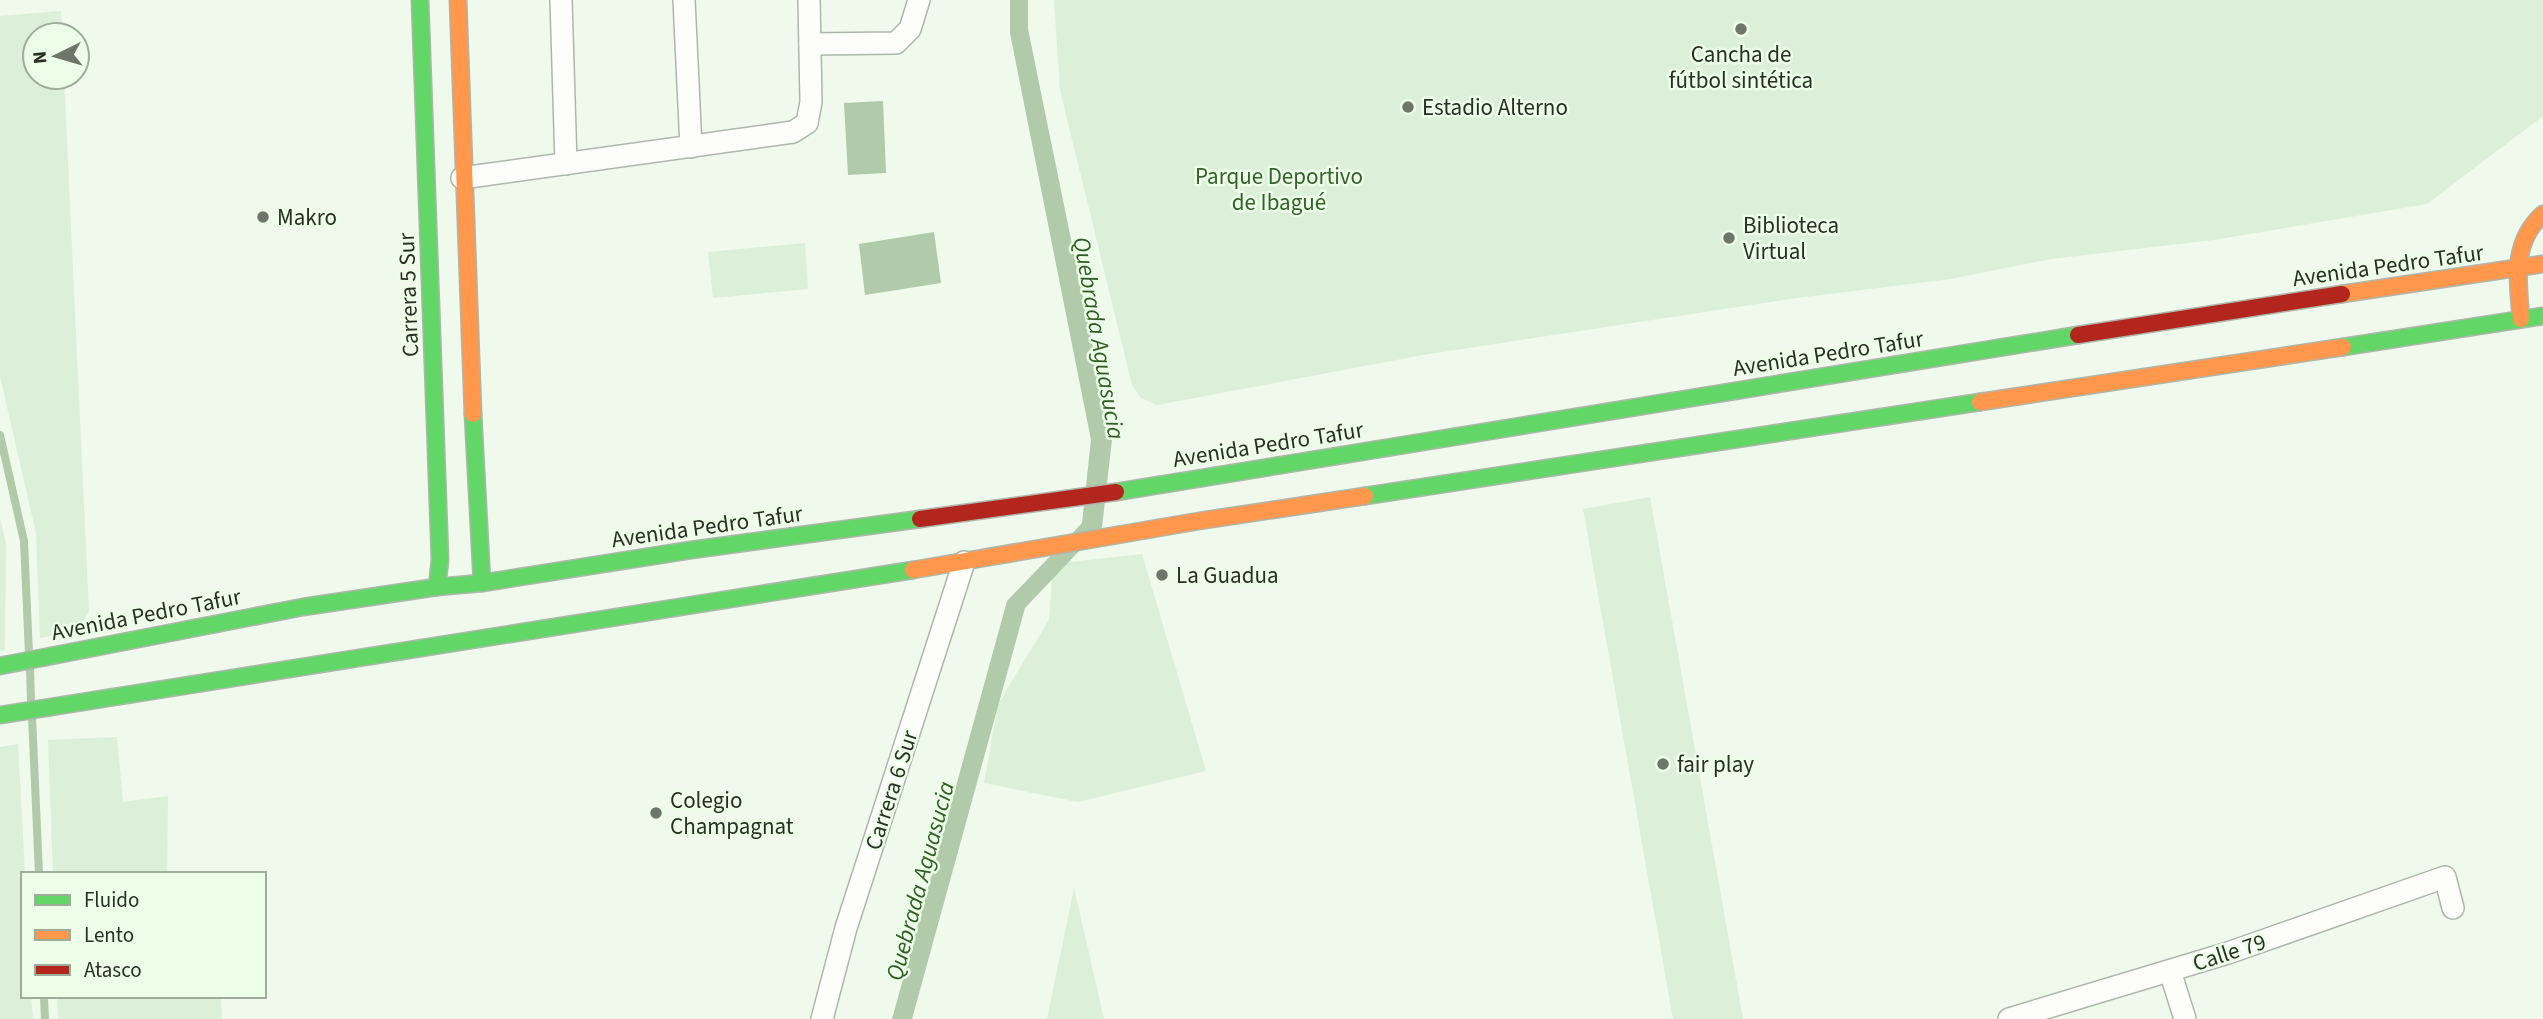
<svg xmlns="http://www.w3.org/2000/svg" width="2543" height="1019" font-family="'Source Sans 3',sans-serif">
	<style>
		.green { fill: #dcefd8 }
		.water { fill: #b0caaa }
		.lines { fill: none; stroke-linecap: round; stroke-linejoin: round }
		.stream { stroke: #b0caaa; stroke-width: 8 }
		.street-casing { stroke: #aeb6ac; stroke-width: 24 }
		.fast-casing { stroke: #aeb6ac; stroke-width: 19 }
		.slow-casing { stroke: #aeb6ac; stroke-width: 19 }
		.jam-casing { stroke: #aeb6ac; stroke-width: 19 }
		.street { stroke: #fdfefc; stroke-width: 21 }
		.fast { stroke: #63d668; stroke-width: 16 }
		.slow { stroke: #ff974d; stroke-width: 16 }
		.jam { stroke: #b3261e; stroke-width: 16 }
		.poi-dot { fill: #6e766b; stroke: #ecfee7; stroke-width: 2.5 }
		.labels { text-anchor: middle; stroke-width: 5; stroke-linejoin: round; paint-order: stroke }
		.poi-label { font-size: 23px; fill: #283026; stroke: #ecfee7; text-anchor: start }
		.park-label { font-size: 23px; fill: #35622b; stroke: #ecfee7 }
		.street-label { font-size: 23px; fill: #283026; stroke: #ecfee7 }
		.water-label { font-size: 24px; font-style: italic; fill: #2f5b24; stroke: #ecfee7 }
	</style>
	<rect width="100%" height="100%" fill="#eff9ec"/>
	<!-- green -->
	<g class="green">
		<polygon points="1054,0 2543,0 2543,116 2427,204 2213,240 2051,259 1950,279 1789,299 1423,355 1157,405 1141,398 1132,385 1060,90"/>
		<polygon points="61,11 62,35 35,35 35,77 64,77 89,612 76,632 40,638 36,533 0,376 0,16"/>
		<polygon points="805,243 808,289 713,298 708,252"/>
		<polygon points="1650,497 1743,1019 1673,1019 1583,509"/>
		<polygon points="0,518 6,543 5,650 0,651"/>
		<polygon points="1142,554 1206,771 1078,802 984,783 998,704 1049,620 1053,564"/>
		<polygon points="117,737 123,802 168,796 167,874 53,874 48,740"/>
		<polygon points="18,744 25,874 23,874 23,996 31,996 33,1019 0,1019 0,747"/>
		<polygon points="1074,888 1104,1019 1047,1019"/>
		<polygon points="57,996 221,996 222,1019 58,1019"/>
	</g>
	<!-- water -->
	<g class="water">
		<polygon points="1010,0 1028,0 1028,29 1112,440 1102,527 1025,608 912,1019 892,1019 1007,601 1082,523 1091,440 1010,33"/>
		<polygon points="883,101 886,173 848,175 844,103"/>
		<polygon points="934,232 941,283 865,295 859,244"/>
	</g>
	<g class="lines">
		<!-- stream -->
		<g class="stream">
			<polyline points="0,435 24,541 29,654"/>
			<polyline points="30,667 31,703"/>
			<polyline points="32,716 39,874"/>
			<polyline points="44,996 45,1019"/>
		</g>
		<defs>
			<g id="street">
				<polyline points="561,0 566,164"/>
				<polyline points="684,0 691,147"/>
				<polyline points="810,44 896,43 910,29 919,0"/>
				<polyline points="462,178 793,132 807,123 811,102 809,0"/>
				<polyline points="2170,971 2185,1019"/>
				<polyline points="822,1019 846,928 964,562"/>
				<polyline points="2009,1019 2228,953 2445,877 2453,908"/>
			</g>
			<g id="fast">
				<polyline points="420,0 440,560 437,587"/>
				<polyline points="2343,347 2543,316"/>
				<polyline points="473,414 482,583"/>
				<polyline points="1116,492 2078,335"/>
				<polyline points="1365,496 1980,402"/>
				<polyline points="0,666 303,607 437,587 482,583 691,550 920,519"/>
				<polyline points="0,715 913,570"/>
			</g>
			<g id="slow">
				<polyline points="458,0 473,414"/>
				<polyline points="2342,294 2543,264"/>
				<path d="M2521,319C2518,280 2511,243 2543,214"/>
				<polyline points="1980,402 2343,347"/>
				<polyline points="913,570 1199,521 1365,496"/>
			</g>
			<g id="jam">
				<polyline points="2078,335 2342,294"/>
				<polyline points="920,519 1116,492"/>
			</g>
		</defs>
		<!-- street casing -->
		<use href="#street" class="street-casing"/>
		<!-- fast casing -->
		<use href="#fast" class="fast-casing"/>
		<!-- slow casing -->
		<use href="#slow" class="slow-casing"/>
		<!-- jam casing -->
		<use href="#jam" class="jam-casing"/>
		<!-- street -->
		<use href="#street" class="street"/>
		<!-- fast -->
		<use href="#fast" class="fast"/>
		<!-- slow -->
		<use href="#slow" class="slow"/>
		<!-- jam -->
		<use href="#jam" class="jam"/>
	</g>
	<!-- markers -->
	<g class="poi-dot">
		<circle cx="1741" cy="29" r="7"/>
		<circle cx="1408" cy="107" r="7"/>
		<circle cx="263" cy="217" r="7"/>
		<circle cx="1729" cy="238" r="7"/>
		<circle cx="1162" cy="575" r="7"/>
		<circle cx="1663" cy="764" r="7"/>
		<circle cx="656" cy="813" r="7"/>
	</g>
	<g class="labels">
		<!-- poi labels -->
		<g class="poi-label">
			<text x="1741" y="62" text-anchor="middle">Cancha de<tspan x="1741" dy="26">fútbol sintética</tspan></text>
			<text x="1422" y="115">Estadio Alterno</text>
			<text x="277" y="225">Makro</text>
			<text x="1743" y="233">Biblioteca<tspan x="1743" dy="26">Virtual</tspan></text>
			<text x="1176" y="583">La Guadua</text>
			<text x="1677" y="772">fair play</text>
			<text x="670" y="808">Colegio<tspan x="670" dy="26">Champagnat</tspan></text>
		</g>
		<!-- park labels -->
		<g class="park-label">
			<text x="1279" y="184">Parque Deportivo<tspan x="1279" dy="26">de Ibagué</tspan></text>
		</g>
		<!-- street labels -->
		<g class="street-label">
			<text transform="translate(2388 265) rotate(-8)" y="8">Avenida Pedro Tafur</text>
			<text transform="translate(408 295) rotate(-92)" y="8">Carrera 5 Sur</text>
			<text transform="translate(1828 353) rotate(-9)" y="8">Avenida Pedro Tafur</text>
			<text transform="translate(1268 444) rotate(-9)" y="8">Avenida Pedro Tafur</text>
			<text transform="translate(707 526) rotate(-8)" y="8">Avenida Pedro Tafur</text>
			<text transform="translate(146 614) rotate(-11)" y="8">Avenida Pedro Tafur</text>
			<text transform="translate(891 790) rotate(-72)" y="8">Carrera 6 Sur</text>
			<text transform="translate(2229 952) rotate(-18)" y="8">Calle 79</text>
		</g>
		<!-- water labels -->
		<g class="water-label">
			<text transform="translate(1099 338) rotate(80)" y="8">Quebrada Aguasucia</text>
			<text transform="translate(920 881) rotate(-75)" y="8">Quebrada Aguasucia</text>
		</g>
	</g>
	<!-- legend -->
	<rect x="21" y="872" width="245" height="126" fill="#ecfee7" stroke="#9eac9a" stroke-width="2"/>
	<rect x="35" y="895" width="35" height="10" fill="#63d668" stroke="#9eac9a" stroke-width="2"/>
	<text x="84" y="907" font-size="21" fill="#283026">Fluido</text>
	<rect x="35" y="930" width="35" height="10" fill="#ff974d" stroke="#9eac9a" stroke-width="2"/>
	<text x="84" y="942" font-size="21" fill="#283026">Lento</text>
	<rect x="35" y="965" width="35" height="10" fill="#b3261e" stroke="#9eac9a" stroke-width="2"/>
	<text x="84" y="977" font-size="21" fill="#283026">Atasco</text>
	<!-- north arrow -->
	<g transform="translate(56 56) rotate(265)"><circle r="33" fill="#ecfee7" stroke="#9eac9a" stroke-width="2"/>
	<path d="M0-5L12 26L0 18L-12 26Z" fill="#6e766b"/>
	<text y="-10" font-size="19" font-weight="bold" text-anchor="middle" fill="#283026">N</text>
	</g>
</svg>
